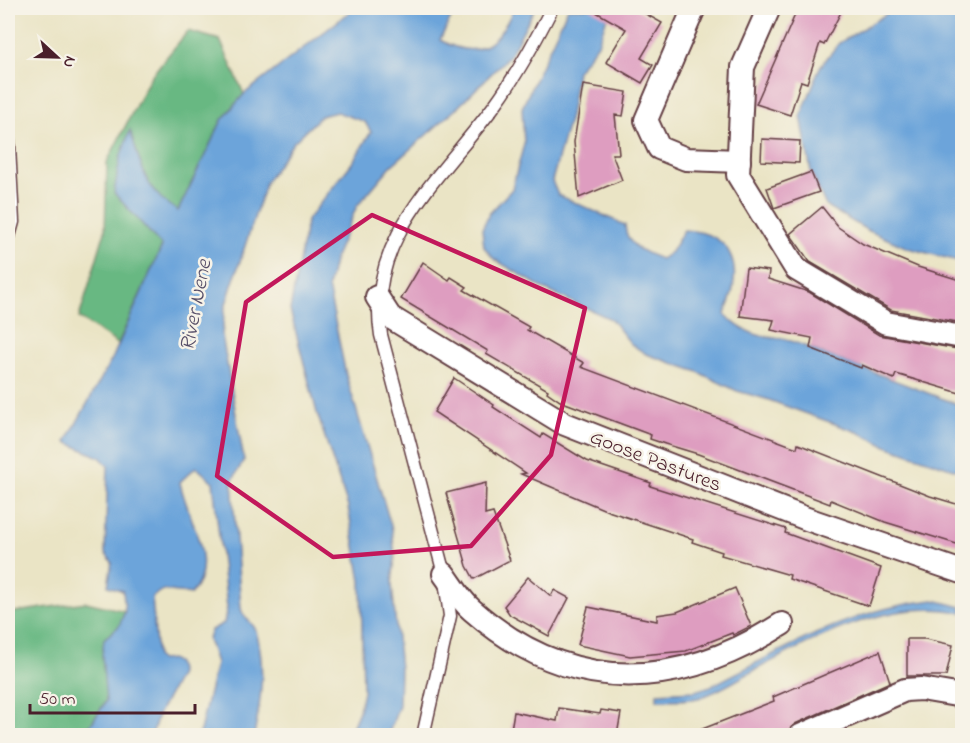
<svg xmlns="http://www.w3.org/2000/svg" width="970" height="743" font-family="'Indie Flower',sans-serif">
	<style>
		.forest { fill: #68b882; stroke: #596c56; stroke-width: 1.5 }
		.water { fill: #6ca4da; stroke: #5b6282; stroke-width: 1.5 }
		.building { fill: #de9dc0 }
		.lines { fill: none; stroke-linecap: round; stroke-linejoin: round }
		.service-casing { stroke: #623d42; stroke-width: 15 }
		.minor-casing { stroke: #623d42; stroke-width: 26 }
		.service { stroke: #fff; stroke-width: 12 }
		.minor { stroke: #fff; stroke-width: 22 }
		.marked { fill: none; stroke: #c2185b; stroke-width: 4.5; stroke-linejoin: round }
		.labels { text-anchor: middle; stroke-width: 5; stroke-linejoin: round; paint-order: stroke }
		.street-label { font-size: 21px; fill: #4a1f2b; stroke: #f7f3e8 }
		.water-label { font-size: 22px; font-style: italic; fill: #564e68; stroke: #f7f3e8 }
	</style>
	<rect width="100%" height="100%" fill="#f7f3e8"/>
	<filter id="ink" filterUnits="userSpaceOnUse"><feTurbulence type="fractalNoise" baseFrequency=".0167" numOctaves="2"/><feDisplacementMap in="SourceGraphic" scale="12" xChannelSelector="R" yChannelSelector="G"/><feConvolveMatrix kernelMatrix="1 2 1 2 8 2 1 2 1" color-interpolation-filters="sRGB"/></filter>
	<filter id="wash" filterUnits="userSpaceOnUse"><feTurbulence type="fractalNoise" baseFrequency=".008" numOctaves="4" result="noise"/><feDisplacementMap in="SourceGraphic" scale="24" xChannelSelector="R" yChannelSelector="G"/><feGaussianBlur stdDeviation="1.35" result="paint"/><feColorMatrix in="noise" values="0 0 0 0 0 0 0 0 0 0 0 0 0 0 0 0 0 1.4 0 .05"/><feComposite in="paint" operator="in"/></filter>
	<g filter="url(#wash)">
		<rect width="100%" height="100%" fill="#eae4c5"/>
		<!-- forest -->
		<g class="forest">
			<polygon points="188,31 220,40 244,94 222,120 178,211 157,198 145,178 130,131 132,211 162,246 118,344 79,318 105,231 107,162 151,76"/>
			<polygon points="86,602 125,611 119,626 104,639 106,701 84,735 8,735 8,613"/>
		</g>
		<!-- water -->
		<g class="water">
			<path d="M355,8H456L440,40C478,62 498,44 514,8H535L510,55L456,109L391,166L357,206L335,257L328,287L346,375L392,529L395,557L392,584L400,669L399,706L388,735H349L359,711L363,691L361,581L348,507L317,413L290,310L307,220L352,163L371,132L365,122L337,112L321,116L293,143L266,182L225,307L222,335L244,460L232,481L241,608C243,620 253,621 256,631C266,665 261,702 254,735H199L216,663L208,639L211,630L224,623L227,608L213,482L196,467L180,482C186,516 220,564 191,594L163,590L152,597L157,657L161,660L171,659L177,663L180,674L158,715L152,735H84L106,701L102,655L104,639L119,626L125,611L123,591L108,586L112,562L105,553L108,466L101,458L66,442L113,357L162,246L114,193L120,158L130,130C142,166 143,190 178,211L222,120L244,94Z"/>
			<path d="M568,8H610L598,44L577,71L570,116L552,181L558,195L625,225C626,246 643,252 661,259L671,252L684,230C738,233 743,272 725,314C741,333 762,338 786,339L962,406V472L886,446L860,433L766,399L737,391L698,372L646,354L631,344L611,319L546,290L494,259L484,247L482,229L489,214L512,189L524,144L522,108Z"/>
			<polygon points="896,8 962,8 962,262 908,248 867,230 826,206 811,172 801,116 820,67 839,43"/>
			<path d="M934,600L962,607V613C894,597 819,636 759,668C739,678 720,692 698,698C685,701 671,699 657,700V693L695,691L711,686C783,650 852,608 934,600Z"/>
		</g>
		<g id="blocks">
			<!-- building -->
			<g class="building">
				<polygon points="589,8 635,8 662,23 641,58 653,65 642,83 606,62 626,29"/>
				<polygon points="798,8 843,8 824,45 820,43 807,83 801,81 790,115 756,104"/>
				<polygon points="583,85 627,92 623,116 615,115 619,154 612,154 622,180 579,198 574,142"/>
				<polygon points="762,139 800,141 799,163 761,161"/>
				<polygon points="811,172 819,192 774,208 767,188"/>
				<polygon points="822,207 838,227 863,244 918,267 963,281 963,323 891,310 810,262 790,234"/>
				<polygon points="423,262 449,280 451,277 467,287 464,290 529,327 527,330 584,363 581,367 797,448 798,444 930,496 963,506 963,546 885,522 831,500 830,504 698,454 665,444 650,439 651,435 560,401 547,392 548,390 486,354 488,351 401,299"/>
				<polygon points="746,268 769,271 768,279 809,292 879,335 963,350 963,394 896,374 894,379 862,365 861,368 810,348 812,338 771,330 774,320 740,316"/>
				<polygon points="454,378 494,405 493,407 541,438 543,434 587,461 651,483 650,486 786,529 785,533 881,568 869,606 789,579 790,575 721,555 722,552 692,542 693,539 608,511 521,474 526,473 434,412"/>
				<polygon points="486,483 485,515 493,513 510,560 474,579 467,566 446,493"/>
				<polygon points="528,577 551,596 554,590 569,598 549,636 510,615 504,606"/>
				<polygon points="735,588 751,626 733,635 732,633 686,651 630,656 578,645 588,607 657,621 657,615 677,612"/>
				<polygon points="907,639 925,639 953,645 946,676 907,676"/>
				<polygon points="880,651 890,682 795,724 788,731 776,735 687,735 774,701 773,697"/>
				<polygon points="559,708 600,714 601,710 621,713 617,735 510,735 514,712 557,721"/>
			</g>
		</g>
	</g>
	<g filter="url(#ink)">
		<use href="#blocks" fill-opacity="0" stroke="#623d42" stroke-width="1.5"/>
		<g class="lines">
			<defs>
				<g id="service">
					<polyline points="8,128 13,222 8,240"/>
					<path d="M423,736L450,616L444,574L381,335C365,238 442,177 494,106C517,75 535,42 552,8"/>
				</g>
				<g id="minor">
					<polyline points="694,8 646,120 659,148 686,159 739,161"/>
					<polyline points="769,8 743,67 738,175 796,269 886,323 962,337"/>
					<polyline points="377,297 390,317 565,424 807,519 962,572"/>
					<path d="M444,574C453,586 461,601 472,610C570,696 676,691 782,624"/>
					<polyline points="800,736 905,690 921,689 962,696"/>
				</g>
			</defs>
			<!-- service casing -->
			<use href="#service" class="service-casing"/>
			<!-- minor casing -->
			<use href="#minor" class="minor-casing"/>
			<!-- service -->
			<use href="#service" class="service"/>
			<!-- minor -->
			<use href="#minor" class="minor"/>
		</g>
	</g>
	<!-- marked area -->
	<path class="marked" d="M372,215L585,308L551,455L471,546L333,557L217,476L246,302Z"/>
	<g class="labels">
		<!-- street labels -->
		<g class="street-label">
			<text transform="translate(656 460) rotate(21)" y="7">Goose Pastures</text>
		</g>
		<!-- water labels -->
		<g class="water-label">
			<text transform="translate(194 305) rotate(-79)" y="8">River Nene</text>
		</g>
	</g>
	<!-- margin -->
	<rect width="970" height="743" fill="none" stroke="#f7f3e8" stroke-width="30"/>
	<!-- north arrow -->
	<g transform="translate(57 57) rotate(112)" stroke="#f7f3e8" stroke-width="4.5" paint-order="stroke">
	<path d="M0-4.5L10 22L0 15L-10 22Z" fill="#4a1f2b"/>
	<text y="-9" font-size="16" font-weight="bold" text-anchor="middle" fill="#4a1f2b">N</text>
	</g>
	<!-- scale -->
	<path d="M30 704v9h165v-9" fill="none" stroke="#4a1f2b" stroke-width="3"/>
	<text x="39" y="704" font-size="18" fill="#4a1f2b" stroke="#f7f3e8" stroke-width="4.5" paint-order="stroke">50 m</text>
</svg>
